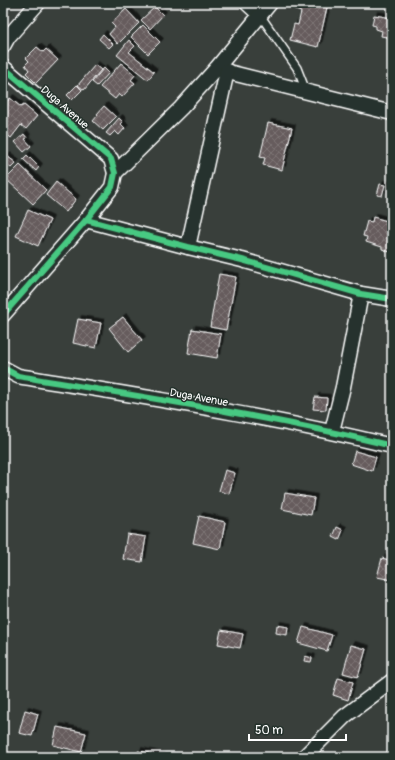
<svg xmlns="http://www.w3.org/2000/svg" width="395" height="760" font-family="Pangolin,sans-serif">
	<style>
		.building { fill: url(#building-cross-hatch); stroke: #fff; filter: url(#shadow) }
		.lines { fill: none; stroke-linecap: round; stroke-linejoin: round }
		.service-casing { stroke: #fff; stroke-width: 10 }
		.minor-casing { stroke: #fff; stroke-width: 17 }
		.service { stroke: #26332d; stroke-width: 7 }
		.minor { stroke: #26332d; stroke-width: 14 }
		.cycleway-casing { stroke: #26332d; stroke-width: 8 }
		.cycleway { stroke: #46c982; stroke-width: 6 }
		.labels { text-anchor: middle; stroke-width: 3; stroke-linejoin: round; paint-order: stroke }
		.street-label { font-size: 11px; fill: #fff; stroke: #26332d }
	</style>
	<defs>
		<pattern id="building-cross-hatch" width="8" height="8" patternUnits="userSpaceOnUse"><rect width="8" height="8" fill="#665b5d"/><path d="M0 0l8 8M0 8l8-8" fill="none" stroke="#7d7475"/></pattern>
		<filter id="shadow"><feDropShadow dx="3.5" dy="-3.5" stdDeviation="0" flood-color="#0009"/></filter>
	</defs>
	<rect width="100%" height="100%" fill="#393f3b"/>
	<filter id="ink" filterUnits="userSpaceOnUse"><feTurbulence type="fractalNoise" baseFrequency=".025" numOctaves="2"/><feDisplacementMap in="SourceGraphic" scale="8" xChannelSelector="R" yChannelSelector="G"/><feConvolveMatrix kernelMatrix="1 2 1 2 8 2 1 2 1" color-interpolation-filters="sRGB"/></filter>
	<g filter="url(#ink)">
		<!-- building -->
		<g class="building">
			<polygon points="296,3 328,3 318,47 290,40 294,24 298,25 301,12 295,10"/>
			<polygon points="155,7 163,15 150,29 141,20"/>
			<polygon points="126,9 139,23 118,44 109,34 115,27 111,23"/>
			<polygon points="374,15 392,18 392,38 381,36 382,31 376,29 376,26 372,25"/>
			<polygon points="143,25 160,42 148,54 131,37"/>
			<polygon points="103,34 113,44 109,48 99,39"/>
			<polygon points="129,40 135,46 129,52 154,72 148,80 117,55"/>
			<polygon points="37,47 43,52 46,49 58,60 36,83 26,73 29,70 25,65 29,61 26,58"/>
			<polygon points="121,63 135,75 131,80 135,83 122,97 119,94 115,99 100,87"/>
			<polygon points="95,65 101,70 84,90 78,85"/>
			<polygon points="104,68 109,73 97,86 92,82"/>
			<polygon points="77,85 82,90 72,100 67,95"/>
			<polygon points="10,98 21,107 24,105 37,116 26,129 21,125 11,138 3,131 4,109 3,107"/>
			<polygon points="104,106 116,117 103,130 93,121 98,115 97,114"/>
			<polygon points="119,118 123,122 121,124 125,128 119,135 115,131 110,136 106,133"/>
			<polygon points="268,123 292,128 282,170 263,165 265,158 260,157"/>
			<polygon points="24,134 27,138 25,139 31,146 24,152 15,142"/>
			<polygon points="27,155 39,167 36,171 23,159"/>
			<polygon points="7,156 16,163 11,168 3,161"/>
			<polygon points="20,165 46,190 33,204 6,179"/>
			<polygon points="56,182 76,199 66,212 46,195"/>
			<polygon points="380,184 385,185 382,196 377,195"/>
			<polygon points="28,210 50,220 38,246 16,236"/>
			<polygon points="373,217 387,221 386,225 392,226 392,244 390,252 382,249 382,247 366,242 367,237 363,236 367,221 372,222"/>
			<polygon points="219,274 236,277 226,330 210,327"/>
			<polygon points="123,317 142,340 128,352 109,328"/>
			<polygon points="78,319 101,323 96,348 73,343"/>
			<polygon points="192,329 221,334 217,358 188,353"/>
			<polygon points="315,397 327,398 326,410 313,409"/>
			<polygon points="355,451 376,457 372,471 351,464"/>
			<polygon points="225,470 235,473 229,494 219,491"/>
			<polygon points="285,493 314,498 311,515 282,509"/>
			<polygon points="199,516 225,522 220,549 193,543"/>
			<polygon points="337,527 343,530 339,540 333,537"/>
			<polygon points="127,534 146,537 142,562 123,559"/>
			<polygon points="382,558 392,561 392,580 377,577"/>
			<polygon points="277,625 288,627 287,635 276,633"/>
			<polygon points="303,627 332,635 327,651 298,643"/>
			<polygon points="221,630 243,634 240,648 218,644"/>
			<polygon points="351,645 366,649 358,677 343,673"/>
			<polygon points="305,656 312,658 311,662 304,661"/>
			<polygon points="338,678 353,682 348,700 333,695"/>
			<polygon points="25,710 38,714 32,736 19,733"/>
			<polygon points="57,727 86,733 81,752 53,745"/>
			<polygon points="138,751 161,756 160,757 136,757"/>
		</g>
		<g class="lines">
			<defs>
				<polyline id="service" points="260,15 297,68 306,91"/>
				<g id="minor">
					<polyline points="247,3 260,15"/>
					<polyline points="3,46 8,37 38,3"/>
					<polyline points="3,67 111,159 115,173 112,187 86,220 3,315"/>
					<polyline points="216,69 392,113"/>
					<polyline points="115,173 181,108 216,69 270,3"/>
					<polyline points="86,220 188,247 242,260 361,294 392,299"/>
					<polyline points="188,247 227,71"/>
					<path d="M3,368L18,376C143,397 269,416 392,446"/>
					<polyline points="332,431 343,387 361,294"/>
					<polyline points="304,757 345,716 392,681"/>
				</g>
			</defs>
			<!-- service casing -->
			<use href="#service" class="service-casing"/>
			<!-- minor casing -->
			<use href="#minor" class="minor-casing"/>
			<!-- service -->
			<use href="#service" class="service"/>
			<!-- minor -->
			<use href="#minor" class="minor"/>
			<defs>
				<g id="cycleway">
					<polyline points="3,67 111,159 115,173 112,187 86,220 3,315"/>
					<polyline points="86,220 188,247 242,260 361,294 392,299"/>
					<path d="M3,368L18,376C143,397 269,416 392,446"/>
				</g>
			</defs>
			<!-- cycleway casing -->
			<use href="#cycleway" class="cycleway-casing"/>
			<!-- cycleway -->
			<use href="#cycleway" class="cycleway"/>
		</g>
	</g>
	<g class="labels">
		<!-- street labels -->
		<g class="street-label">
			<text transform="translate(65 107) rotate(41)" y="4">Duga Avenue</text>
			<text transform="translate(199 397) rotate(10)" y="4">Duga Avenue</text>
		</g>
	</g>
	<!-- margin -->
	<rect width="395" height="760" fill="none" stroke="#26332d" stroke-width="16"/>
	<rect x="8" y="8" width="379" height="744" fill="none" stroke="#fff" stroke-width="1.5" filter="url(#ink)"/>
	<!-- scale -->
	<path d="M249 734v6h97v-6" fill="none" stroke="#ffffff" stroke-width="2"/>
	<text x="255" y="734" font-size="12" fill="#ffffff" stroke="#26332d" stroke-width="3" paint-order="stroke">50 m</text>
</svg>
